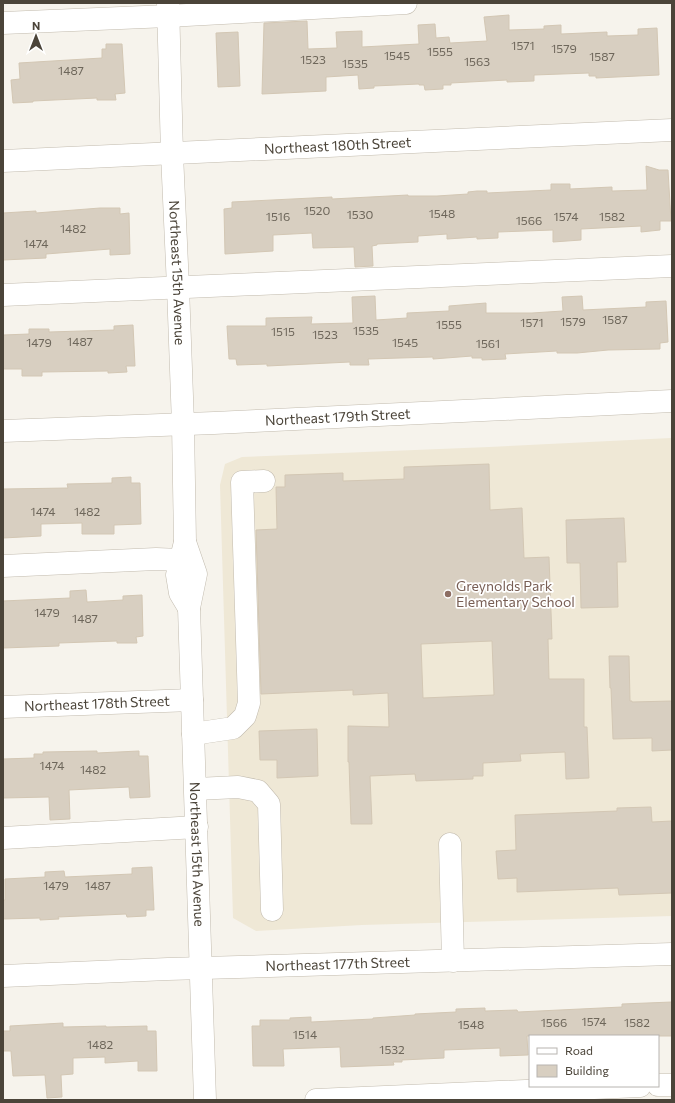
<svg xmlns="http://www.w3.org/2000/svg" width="675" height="1103" font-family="Commissioner,sans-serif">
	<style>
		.education { fill: #efe8d6 }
		.building { fill: #d8cfc1; stroke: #d3c7b4; fill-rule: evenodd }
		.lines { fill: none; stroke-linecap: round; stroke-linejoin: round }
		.minor-casing { stroke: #c2bbae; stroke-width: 23 }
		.minor { stroke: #fff; stroke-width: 22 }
		.education-dot { fill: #8d6e63; stroke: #fff; stroke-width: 1.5 }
		.labels { text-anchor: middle; stroke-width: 3.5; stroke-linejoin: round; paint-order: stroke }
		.number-label { font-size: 12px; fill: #6e675b }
		.street-label { font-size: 14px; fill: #4b4439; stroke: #fff }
		.education-label { font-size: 14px; fill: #785e54; stroke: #fff; text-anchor: start }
	</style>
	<rect width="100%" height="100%" fill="#f6f3ec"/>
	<!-- education -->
	<polygon class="education" points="671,438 672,916 362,925 256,931 233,918 220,485 225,464 242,457 489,447"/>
	<!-- building -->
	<g class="building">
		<polygon points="509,15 509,30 544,29 544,26 561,25 561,34 607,32 607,36 638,35 638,29 657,28 659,75 596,78 596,76 589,76 589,73 534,75 534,81 507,82 507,80 451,83 451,85 443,85 443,89 425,90 424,85 419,85 419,84 374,86 374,88 359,89 358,75 326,77 326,91 262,94 264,23 307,21 308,49 337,48 336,32 362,31 362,47 419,44 418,25 435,24 436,38 449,37 450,43 487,41 484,17"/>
		<polygon points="238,32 240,86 218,87 216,33"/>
		<polygon points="106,44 122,44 125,93 115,94 116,100 97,100 97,98 33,101 33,102 13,103 11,80 20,79 19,63 102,58 102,49 106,49"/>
		<polygon points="646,166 659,170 668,170 671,221 660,221 660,230 641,232 641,226 581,229 581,240 553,242 553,230 498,232 498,238 477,239 477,237 447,239 447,234 418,236 418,242 377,244 377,245 372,246 373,266 355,267 354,247 313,248 312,233 273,235 273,251 225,254 224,209 232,208 232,202 332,197 332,199 408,195 408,196 437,196 468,194 468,192 477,191 487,191 487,193 551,190 551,184 570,184 570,189 612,187 612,191 647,190"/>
		<polygon points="100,208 120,208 120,214 129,213 130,254 110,255 110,249 46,254 46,258 3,260 3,213 36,211 36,213"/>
		<polygon points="375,296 376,320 407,318 407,313 449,311 449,306 486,303 486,313 532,313 563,311 562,297 582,296 583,310 646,307 646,302 666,301 668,342 660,343 660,349 608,350 577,353 557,353 557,351 505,354 506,359 482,360 482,358 472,358 472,356 433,359 433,357 368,359 369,365 350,365 350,362 267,366 267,364 237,365 236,359 229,359 227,326 266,326 266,318 312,317 311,324 353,323 352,297"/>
		<polygon points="133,325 135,366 126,366 127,372 108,373 108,371 42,372 42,376 22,376 22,369 3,369 3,335 29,334 29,329 49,329 49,332 114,330 114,326"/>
		<path d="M489,464L490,510L522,508L524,558L549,557L552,639H548L549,679H584V727H587L589,778L566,779L565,752L520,754L521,761L483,763V776H473V779L416,781L415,774L370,776L372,824H351L349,762H348V726L389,727L388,693L353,695V690L261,694L256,530L277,529L276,487H285V475L343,473V481L404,479V467ZM492,641L494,695L423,698L421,644Z"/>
		<polygon points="131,477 131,483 140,483 141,524 114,525 114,534 82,534 82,523 41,524 41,536 3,538 3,489 68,488 67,484 112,483 112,478"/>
		<polygon points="624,518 626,562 617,562 618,607 581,608 580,563 567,563 566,520"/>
		<polygon points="86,590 87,602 123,600 123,596 142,595 143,636 136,637 137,643 117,643 117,641 59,643 59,646 3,648 3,601 70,598 70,591"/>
		<polygon points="609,656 629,656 630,701 632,701 632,702 672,701 672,750 652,751 652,738 613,739 611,688 610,688"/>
		<polygon points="317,729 318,776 277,778 277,760 260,760 259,731"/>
		<polygon points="97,751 97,753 139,751 139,756 148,756 150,797 130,798 129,787 69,790 70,819 50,820 49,797 3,798 3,759 34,758 34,754 43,754 43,752"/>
		<polygon points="651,807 652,822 672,821 672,893 619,895 618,888 517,892 517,878 498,879 496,851 516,850 515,815 617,811 617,808"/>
		<polygon points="152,867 154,910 146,910 146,916 127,917 126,914 58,917 59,919 40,920 40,918 3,919 3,900 5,900 5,879 45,877 45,872 64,871 65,877 132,874 132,868"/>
		<polygon points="672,1002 672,1036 527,1036 528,1055 500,1056 500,1048 444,1050 444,1058 402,1060 402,1062 393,1062 394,1065 341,1067 340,1047 283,1049 284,1066 253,1066 252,1026 260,1026 260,1020 290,1020 290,1018 311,1017 311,1022 373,1019 373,1018 415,1015 415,1014 456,1012 456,1009 485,1008 485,1011 517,1010 518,1012 622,1007 622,1004"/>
		<polygon points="63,1023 63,1027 106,1026 106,1027 147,1026 147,1031 156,1031 157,1071 138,1071 138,1061 105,1063 105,1057 73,1058 73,1074 61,1075 62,1097 47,1098 45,1075 13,1076 11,1051 3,1051 3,1031 10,1031 10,1026"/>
	</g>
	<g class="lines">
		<defs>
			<g id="minor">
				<path id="s1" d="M168,3L172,154L178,287L183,424L185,542L177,575L180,593L189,608"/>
				<polyline points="3,23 168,16 406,3"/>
				<path id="s2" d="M3,161L672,130"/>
				<polyline points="3,295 672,266"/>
				<path id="s3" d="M3,431L214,423L672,401"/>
				<path id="s4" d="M185,542L196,574L189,608L205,1100"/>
				<polyline points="3,566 156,559 181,560"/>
				<path id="s5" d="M3,707L192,700"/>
				<polyline points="193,734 233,728 245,716 249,703 242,482 264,481"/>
				<polyline points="196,789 238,787 258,791 269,804 272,910"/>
				<polyline points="3,838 197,827"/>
				<polyline points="450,844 453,961"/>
				<path id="s6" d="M3,976L168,969L672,954"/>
				<polyline points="658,1085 672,1085"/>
				<polyline points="316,1100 640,1086"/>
			</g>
		</defs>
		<!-- minor casing -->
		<use href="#minor" class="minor-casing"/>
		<!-- minor -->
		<use href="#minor" class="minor"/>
	</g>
	<!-- markers -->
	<circle class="education-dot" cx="448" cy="594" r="4"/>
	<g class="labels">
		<!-- number labels -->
		<g class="number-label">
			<text x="523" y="50">1571</text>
			<text x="564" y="53">1579</text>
			<text x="440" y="56">1555</text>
			<text x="397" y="60">1545</text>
			<text x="602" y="61">1587</text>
			<text x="313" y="64">1523</text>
			<text x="477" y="66">1563</text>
			<text x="355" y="68">1535</text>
			<text x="71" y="75">1487</text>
			<text x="317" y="215">1520</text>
			<text x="442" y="218">1548</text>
			<text x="360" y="219">1530</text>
			<text x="278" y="221">1516</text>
			<text x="566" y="221">1574</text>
			<text x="612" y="221">1582</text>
			<text x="529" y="225">1566</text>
			<text x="73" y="233">1482</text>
			<text x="36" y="248">1474</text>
			<text x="615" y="324">1587</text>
			<text x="573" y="326">1579</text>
			<text x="532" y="327">1571</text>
			<text x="449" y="329">1555</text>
			<text x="366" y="335">1535</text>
			<text x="283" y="336">1515</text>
			<text x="325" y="339">1523</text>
			<text x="80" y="346">1487</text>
			<text x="39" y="347">1479</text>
			<text x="405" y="347">1545</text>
			<text x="488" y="348">1561</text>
			<text x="43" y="516">1474</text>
			<text x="87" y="516">1482</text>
			<text x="47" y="617">1479</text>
			<text x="85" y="623">1487</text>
			<text x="52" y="770">1474</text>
			<text x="93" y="774">1482</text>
			<text x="56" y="890">1479</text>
			<text x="98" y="890">1487</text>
			<text x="594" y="1026">1574</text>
			<text x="554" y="1027">1566</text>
			<text x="637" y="1027">1582</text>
			<text x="471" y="1029">1548</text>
			<text x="305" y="1039">1514</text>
			<text x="100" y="1049">1482</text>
			<text x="392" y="1054">1532</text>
		</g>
		<!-- street labels -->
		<g class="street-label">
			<text dy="5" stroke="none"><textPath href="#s2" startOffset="335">Northeast 180th Street</textPath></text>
			<text dy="5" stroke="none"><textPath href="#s1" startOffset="270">Northeast 15th Avenue</textPath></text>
			<text dy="5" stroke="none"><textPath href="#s3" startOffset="335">Northeast 179th Street</textPath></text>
			<text dy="5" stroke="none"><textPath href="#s5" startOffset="94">Northeast 178th Street</textPath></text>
			<text dy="5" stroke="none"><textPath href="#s4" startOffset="315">Northeast 15th Avenue</textPath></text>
			<text dy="5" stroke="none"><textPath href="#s6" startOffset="335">Northeast 177th Street</textPath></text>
		</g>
		<!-- education labels -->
		<g class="education-label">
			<text x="456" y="591">Greynolds Park<tspan x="456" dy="16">Elementary School</tspan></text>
		</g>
	</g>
	<!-- border -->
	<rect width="675" height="1103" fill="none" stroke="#4b4439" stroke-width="8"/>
	<!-- legend -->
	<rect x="529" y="1035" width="130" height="52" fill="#ffffff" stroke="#b7b4b0"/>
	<rect x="537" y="1048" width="20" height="6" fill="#ffffff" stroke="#b7b4b0"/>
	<text x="565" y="1055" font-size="12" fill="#4b4439">Road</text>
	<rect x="537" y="1065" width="20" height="12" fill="#d8cfc1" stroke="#b7b4b0"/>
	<text x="565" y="1075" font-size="12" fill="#4b4439">Building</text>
	<!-- north arrow -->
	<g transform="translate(36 36)" stroke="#ffffff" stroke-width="3" paint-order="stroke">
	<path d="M0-3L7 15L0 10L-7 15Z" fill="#4b4439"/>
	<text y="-6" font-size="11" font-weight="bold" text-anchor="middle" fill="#4b4439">N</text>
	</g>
</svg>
